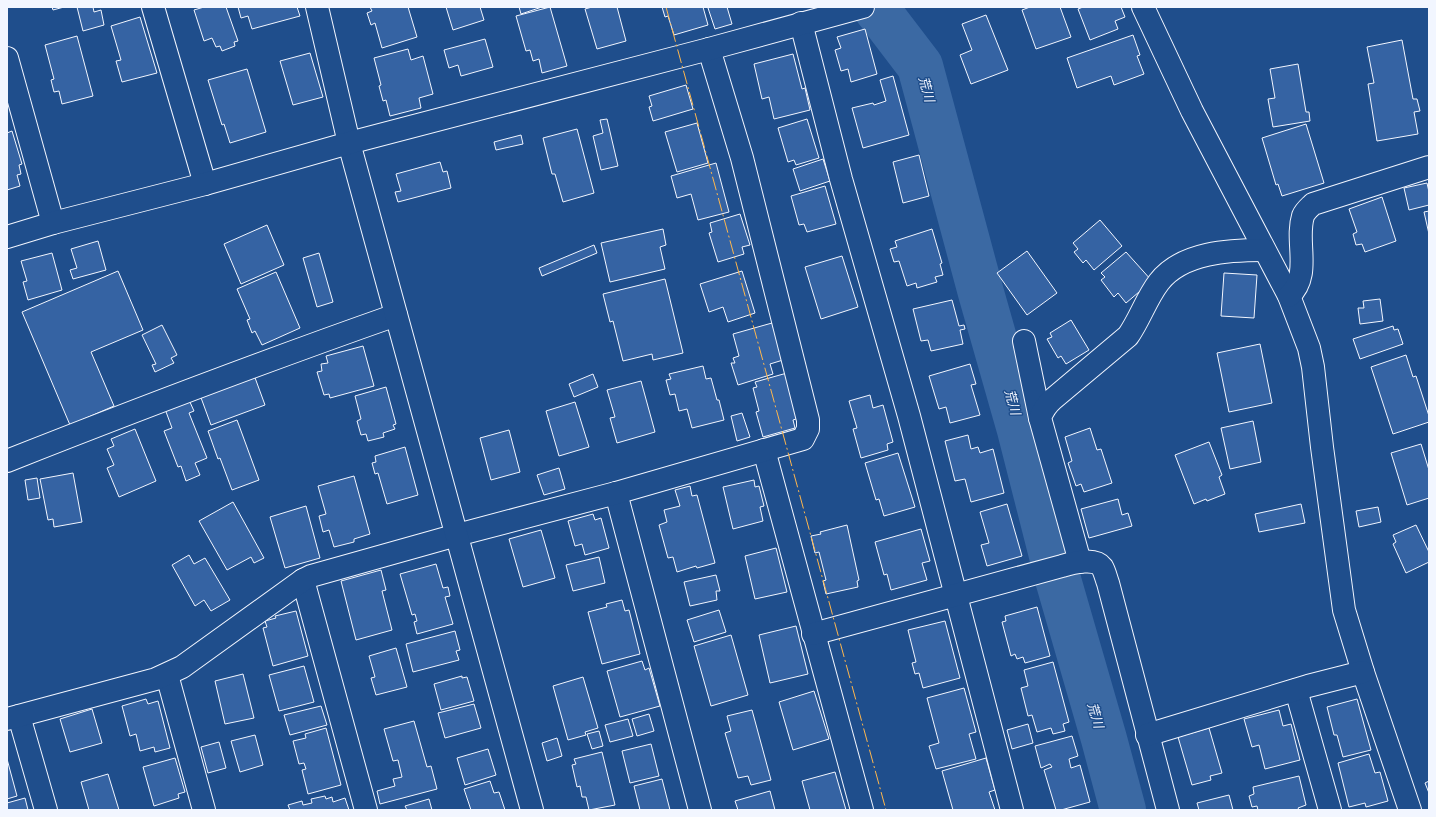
<svg xmlns="http://www.w3.org/2000/svg" width="1436" height="817" font-family="Ubuntu,'Noto Sans JP',sans-serif">
	<style>
		.lines { fill: none; stroke-linecap: round; stroke-linejoin: round }
		.river { stroke: #3b69a3; stroke-width: 46 }
		.building { fill: #3563a3; stroke: #f2f6ff }
		.street-casing { stroke: #f2f6ff; stroke-width: 24 }
		.secondary-casing { stroke: #f2f6ff; stroke-width: 24 }
		.street { stroke: #1f4e8c; stroke-width: 22 }
		.secondary { stroke: #1f4e8c; stroke-width: 22 }
		.power { stroke: #ffb74d; stroke-width: 1; stroke-dasharray: 14 3 2 3; stroke-linecap: butt }
		.labels { text-anchor: middle; stroke-width: 3; stroke-linejoin: round; paint-order: stroke }
		.water-label { font-size: 13px; font-style: italic; fill: #f2f6ff; stroke: #1f4e8c }
	</style>
	<rect width="100%" height="100%" fill="#1f4e8c"/>
	<g class="lines">
		<!-- river -->
		<polyline class="river" points="875,7 920,66 981,293 1020,430 1059,583 1104,739 1123,810"/>
	</g>
	<!-- building -->
	<g class="building">
		<polygon points="52,7 64,7 53,10"/>
		<polygon points="77,7 93,7 94,12 101,10 104,25 83,31"/>
		<polygon points="204,7 226,7 238,41 234,42 235,46 222,51 220,46 216,47 212,38 204,41 194,10"/>
		<polygon points="238,7 297,7 300,16 252,29 248,16 241,18"/>
		<polygon points="370,7 408,7 417,37 382,48 375,23 371,25 367,13 372,11"/>
		<polygon points="446,7 480,7 484,20 453,30"/>
		<polygon points="519,7 542,7 521,14"/>
		<polygon points="550,7 567,66 542,73 539,59 533,61 530,50 526,51 516,16"/>
		<polygon points="592,7 617,7 626,41 597,49 585,9"/>
		<polygon points="662,7 703,7 708,25 674,35 668,16 665,17"/>
		<polygon points="710,7 727,7 732,24 715,29 708,8"/>
		<polygon points="1030,7 1060,7 1071,37 1036,49 1022,10"/>
		<polygon points="1083,7 1121,7 1125,17 1115,21 1118,29 1090,40 1078,9"/>
		<polygon points="986,15 1008,70 971,84 960,55 972,50 962,24"/>
		<polygon points="140,17 157,73 122,82 116,61 121,60 111,26"/>
		<polygon points="865,29 877,74 851,82 848,69 841,71 835,50 841,48 837,37"/>
		<polygon points="1133,35 1140,55 1137,56 1144,74 1114,85 1111,76 1077,88 1067,58"/>
		<polygon points="77,36 93,96 62,104 59,91 54,92 51,80 54,79 45,45"/>
		<polygon points="485,39 493,67 461,76 458,65 449,68 444,50"/>
		<polygon points="1402,40 1413,99 1417,99 1420,111 1414,112 1418,134 1377,141 1368,84 1374,83 1367,47"/>
		<polygon points="408,49 411,60 423,56 433,94 419,98 421,108 390,116 386,100 383,101 379,86 381,85 374,58"/>
		<polygon points="310,53 323,97 293,105 280,61"/>
		<polygon points="793,54 802,89 805,88 810,110 774,119 769,97 762,99 754,64"/>
		<polygon points="1298,64 1306,112 1309,112 1310,121 1273,127 1268,99 1275,98 1270,69"/>
		<polygon points="247,69 266,132 230,143 224,124 222,125 208,80"/>
		<polygon points="893,76 909,135 863,148 852,108 873,103 874,105 886,101 880,80"/>
		<polygon points="686,85 693,109 653,121 649,107 652,106 649,96"/>
		<polygon points="607,119 618,166 601,170 593,136 603,133 600,120"/>
		<polygon points="807,119 819,158 796,165 794,160 788,162 778,128"/>
		<polygon points="697,123 708,163 677,172 665,132"/>
		<polygon points="1306,124 1324,183 1282,196 1278,184 1276,185 1262,138"/>
		<polygon points="577,129 594,193 563,202 555,174 552,174 543,138"/>
		<polygon points="12,131 22,164 19,165 21,174 17,175 20,186 7,190 7,133"/>
		<polygon points="521,135 523,144 496,150 494,142"/>
		<polygon points="919,155 929,196 903,203 893,162"/>
		<polygon points="823,159 830,181 800,191 793,169"/>
		<polygon points="440,162 443,172 447,171 451,188 398,202 395,192 401,191 396,174"/>
		<polygon points="716,163 729,212 698,220 691,194 677,198 671,176"/>
		<polygon points="1427,183 1429,192 1429,205 1409,210 1404,188"/>
		<polygon points="825,186 836,224 807,232 804,224 799,225 791,196"/>
		<polygon points="1382,197 1396,241 1365,252 1362,244 1356,245 1353,234 1357,232 1349,209"/>
		<polygon points="1429,211 1429,234 1424,212"/>
		<polygon points="740,214 750,245 742,247 744,254 718,262 709,233 712,232 710,223"/>
		<polygon points="1100,220 1122,246 1094,270 1086,260 1083,263 1074,252 1078,249 1073,243"/>
		<polygon points="267,225 284,265 241,284 224,244"/>
		<polygon points="663,229 666,245 660,247 665,269 610,282 601,243"/>
		<polygon points="932,229 942,263 940,264 943,275 935,277 937,282 917,288 916,283 907,286 899,261 894,262 890,249 897,247 895,241"/>
		<polygon points="98,241 106,270 73,279 70,270 77,268 71,249"/>
		<polygon points="594,245 597,253 542,276 539,268"/>
		<polygon points="1027,251 1057,293 1027,315 997,273"/>
		<polygon points="1126,252 1152,281 1126,303 1118,293 1114,297 1101,280 1105,277 1101,273"/>
		<polygon points="52,253 62,290 28,300 23,282 27,281 21,261"/>
		<polygon points="319,253 333,302 317,307 303,258"/>
		<polygon points="842,256 858,307 821,319 805,267"/>
		<polygon points="118,271 143,330 91,352 114,406 70,425 22,312"/>
		<polygon points="742,271 755,313 728,322 723,307 709,312 700,284"/>
		<polygon points="276,272 300,328 262,345 255,331 252,333 247,320 250,319 237,289"/>
		<polygon points="1224,273 1257,275 1254,318 1221,316"/>
		<polygon points="665,279 683,353 653,360 652,354 623,361 613,321 610,322 603,294"/>
		<polygon points="1380,299 1383,321 1360,324 1358,308 1364,308 1363,301"/>
		<polygon points="952,300 959,326 964,325 965,329 960,330 963,344 931,351 928,340 921,341 913,309"/>
		<polygon points="1071,320 1089,350 1066,364 1061,356 1058,358 1047,339 1052,337 1050,333"/>
		<polygon points="772,323 783,360 770,364 773,374 738,385 731,363 735,363 733,358 739,356 733,334"/>
		<polygon points="162,325 177,355 171,358 174,363 155,372 152,365 156,364 142,335"/>
		<polygon points="1393,326 1394,330 1398,329 1403,344 1360,359 1353,339"/>
		<polygon points="1260,344 1272,403 1229,412 1217,353"/>
		<polygon points="363,346 374,386 330,398 329,394 324,395 317,372 322,371 321,364 328,363 326,356"/>
		<polygon points="1406,355 1413,377 1416,376 1429,416 1429,422 1393,434 1371,367"/>
		<polygon points="970,364 976,384 971,385 980,415 950,423 946,407 939,409 929,376"/>
		<polygon points="703,366 706,379 711,378 717,400 719,400 724,420 692,428 687,409 679,411 675,394 670,395 666,380 671,379 669,374"/>
		<polygon points="787,373 799,418 793,420 795,428 763,437 756,412 759,411 753,388 757,387 755,382"/>
		<polygon points="593,374 598,387 574,397 569,384"/>
		<polygon points="254,375 265,405 211,425 200,395"/>
		<polygon points="641,381 655,432 617,443 610,418 615,417 607,390"/>
		<polygon points="386,387 396,424 393,425 395,429 383,433 384,437 368,441 366,434 361,435 357,421 361,419 355,396"/>
		<polygon points="870,395 873,408 883,405 893,442 887,444 888,450 861,458 853,429 857,428 849,401"/>
		<polygon points="189,400 194,411 189,413 207,458 195,463 200,475 186,481 181,466 178,467 164,431 172,428 165,409"/>
		<polygon points="575,402 589,447 559,456 546,411"/>
		<polygon points="742,413 750,437 737,441 731,416"/>
		<polygon points="237,420 259,480 232,490 220,458 218,459 208,431"/>
		<polygon points="1253,421 1261,462 1230,469 1221,428"/>
		<polygon points="1090,428 1097,450 1101,449 1112,483 1084,492 1081,484 1076,486 1068,463 1072,461 1065,437"/>
		<polygon points="135,429 156,481 119,497 107,468 114,465 107,449 114,446 111,439"/>
		<polygon points="509,430 520,472 491,480 480,438"/>
		<polygon points="968,435 971,449 978,447 980,453 993,449 1004,493 971,502 965,479 955,481 945,441"/>
		<polygon points="1209,442 1222,475 1219,477 1225,494 1207,501 1206,499 1194,504 1175,455"/>
		<polygon points="1421,444 1429,470 1429,498 1407,505 1391,453"/>
		<polygon points="405,447 418,495 387,504 378,473 375,474 372,463 376,462 375,456"/>
		<polygon points="898,453 915,507 884,516 879,499 876,500 865,463"/>
		<polygon points="559,468 565,489 544,495 537,475"/>
		<polygon points="73,473 82,522 54,527 53,519 48,520 40,479"/>
		<polygon points="354,476 370,534 354,539 354,542 334,547 329,530 323,532 319,516 326,514 318,486"/>
		<polygon points="37,478 40,498 28,500 25,480"/>
		<polygon points="754,480 755,487 759,486 764,506 760,507 763,521 733,529 723,487"/>
		<polygon points="690,486 692,496 697,495 715,563 697,568 696,566 677,572 673,557 668,558 659,525 667,522 664,510 680,506 675,490"/>
		<polygon points="1118,499 1122,515 1128,513 1132,526 1089,538 1081,509"/>
		<polygon points="233,502 264,558 254,563 251,557 227,570 199,521"/>
		<polygon points="1007,504 1022,556 987,566 981,545 989,543 980,512"/>
		<polygon points="1301,504 1305,523 1259,532 1255,514"/>
		<polygon points="306,506 320,558 285,568 270,517"/>
		<polygon points="1378,507 1381,522 1359,527 1356,511"/>
		<polygon points="593,514 595,520 601,518 609,548 585,555 582,544 575,546 568,521"/>
		<polygon points="847,525 859,580 857,581 858,587 826,594 823,581 826,580 819,552 815,553 811,536 821,534 820,532"/>
		<polygon points="1416,525 1429,552 1429,562 1406,573 1393,544 1396,542 1393,535"/>
		<polygon points="921,529 930,561 922,563 927,580 891,590 887,574 884,575 875,542"/>
		<polygon points="541,530 555,578 523,587 509,539"/>
		<polygon points="776,548 787,592 755,599 745,556"/>
		<polygon points="189,555 194,564 205,558 230,600 211,611 204,600 195,606 172,565"/>
		<polygon points="599,557 605,583 573,591 566,565"/>
		<polygon points="436,564 443,588 448,587 450,596 445,597 453,624 417,634 414,622 417,621 415,614 412,615 400,574"/>
		<polygon points="381,570 386,590 382,591 392,630 356,640 341,581"/>
		<polygon points="716,575 720,591 716,591 717,600 690,606 684,582"/>
		<polygon points="622,600 625,611 629,610 640,654 602,664 588,612 607,607 606,604"/>
		<polygon points="1037,607 1050,656 1025,663 1023,657 1017,659 1015,654 1011,656 1002,622 1006,621 1005,616"/>
		<polygon points="719,610 726,632 694,642 687,620"/>
		<polygon points="296,611 308,656 273,666 263,628 267,627 265,621 276,618 275,616"/>
		<polygon points="945,621 960,678 923,688 919,673 915,674 912,663 916,662 908,630"/>
		<polygon points="796,626 808,674 770,683 759,635"/>
		<polygon points="455,631 460,650 456,651 459,660 413,672 406,644"/>
		<polygon points="731,635 748,695 711,706 694,646"/>
		<polygon points="396,648 407,687 376,695 371,678 375,677 369,656"/>
		<polygon points="642,661 645,670 649,668 660,706 620,717 607,671"/>
		<polygon points="1053,662 1069,722 1063,724 1065,731 1053,734 1051,728 1037,732 1032,715 1028,716 1021,688 1028,686 1024,670"/>
		<polygon points="304,666 314,702 279,711 269,675"/>
		<polygon points="243,674 254,718 225,724 215,681"/>
		<polygon points="462,676 462,678 467,677 474,701 441,710 434,684"/>
		<polygon points="583,677 598,728 585,732 586,735 568,740 553,686"/>
		<polygon points="964,688 976,732 969,734 976,759 936,769 929,746 939,743 927,698"/>
		<polygon points="814,691 829,739 793,750 779,702"/>
		<polygon points="146,699 148,704 158,701 170,748 155,752 154,747 140,751 136,734 130,736 122,706"/>
		<polygon points="1357,699 1371,750 1343,757 1337,735 1334,735 1327,707"/>
		<polygon points="474,704 481,728 445,738 438,713"/>
		<polygon points="321,706 327,725 290,735 284,715"/>
		<polygon points="92,709 102,743 70,752 60,719"/>
		<polygon points="752,710 771,780 751,785 748,776 738,778 725,733 731,731 727,716"/>
		<polygon points="1279,710 1283,726 1291,724 1300,760 1265,769 1259,745 1252,747 1244,719"/>
		<polygon points="649,714 654,731 637,736 632,719"/>
		<polygon points="628,719 633,736 610,742 605,725"/>
		<polygon points="414,721 427,767 431,766 437,789 380,804 377,791 395,786 393,779 402,777 398,760 393,761 384,729"/>
		<polygon points="1028,724 1033,743 1012,749 1007,730"/>
		<polygon points="326,728 341,785 308,794 302,770 306,769 304,763 299,764 293,741 306,738 305,734"/>
		<polygon points="1209,728 1222,773 1210,776 1211,780 1192,785 1178,737"/>
		<polygon points="599,731 603,746 592,749 587,734"/>
		<polygon points="255,735 263,765 240,772 231,741"/>
		<polygon points="1072,736 1078,756 1069,759 1071,768 1080,765 1090,802 1061,810 1056,810 1044,770 1052,767 1050,764 1041,768 1035,746"/>
		<polygon points="557,738 562,756 547,761 542,743"/>
		<polygon points="219,742 226,768 208,773 201,747"/>
		<polygon points="651,744 659,776 630,783 622,751"/>
		<polygon points="488,749 496,775 465,785 457,758"/>
		<polygon points="602,752 615,805 589,810 586,797 582,797 580,786 577,787 572,765 576,764 574,759"/>
		<polygon points="1369,754 1375,773 1380,772 1388,801 1366,807 1365,803 1349,807 1338,763"/>
		<polygon points="175,758 185,792 178,794 179,798 154,806 143,767"/>
		<polygon points="986,758 995,790 989,792 995,810 953,810 942,771"/>
		<polygon points="7,759 17,796 7,799"/>
		<polygon points="835,772 846,810 810,810 802,781"/>
		<polygon points="108,774 119,810 89,810 81,782"/>
		<polygon points="1299,776 1306,805 1298,808 1299,810 1258,810 1257,806 1252,807 1249,796 1254,794 1253,787"/>
		<polygon points="662,779 670,810 640,810 634,786"/>
		<polygon points="490,781 494,793 499,792 505,810 471,810 464,789"/>
		<polygon points="1429,781 1429,793 1425,783"/>
		<polygon points="770,791 775,810 738,810 735,801"/>
		<polygon points="1229,795 1233,810 1199,810 1197,803"/>
		<polygon points="325,796 326,799 332,797 333,802 345,798 349,810 290,810 288,805 302,801 303,805 312,803 311,799"/>
		<polygon points="25,798 28,810 7,810 7,803"/>
		<polygon points="429,799 432,810 407,810 405,806"/>
	</g>
	<g class="lines">
		<defs>
			<g id="street">
				<polyline points="153,7 205,184"/>
				<polyline points="1143,7 1192,111 1289,296 1309,348 1313,367 1322,447 1344,610 1363,672 1410,810"/>
				<polyline points="801,23 841,179 909,416 1012,810"/>
				<polyline points="7,58 53,223"/>
				<path d="M1289,296C1312,275 1295,242 1303,216C1305,211 1309,208 1313,204L1429,167"/>
				<polyline points="1024,341 1040,418"/>
				<polyline points="764,450 862,810"/>
				<path d="M7,461C136,410 265,361 396,315"/>
				<polyline points="616,493 700,810"/>
				<path d="M1080,562L1040,418C1043,410 1046,405 1053,399L1128,336C1140,319 1146,299 1159,282C1182,252 1230,250 1264,250"/>
				<polyline points="303,580 366,810"/>
				<path d="M813,634L1062,566C1072,563 1095,557 1102,567C1105,572 1106,578 1108,583L1168,810"/>
				<polyline points="167,675 204,810"/>
				<polyline points="1296,690 1330,810"/>
				<polyline points="19,716 46,810"/>
				<polyline points="7,719 156,679 182,667 303,580 311,576 457,535 616,493 803,439 808,429 808,420 742,158 709,49"/>
				<polyline points="1147,735 1308,686 1363,672"/>
			</g>
			<g id="secondary">
				<polyline points="317,7 349,143 532,810"/>
				<polyline points="7,237 53,223 205,184 349,143 709,49 863,7"/>
			</g>
		</defs>
		<!-- street casing -->
		<use href="#street" class="street-casing"/>
		<!-- secondary casing -->
		<use href="#secondary" class="secondary-casing"/>
		<!-- street -->
		<use href="#street" class="street"/>
		<!-- secondary -->
		<use href="#secondary" class="secondary"/>
		<!-- power -->
		<polyline class="power" points="666,7 886,810"/>
	</g>
	<g class="labels">
		<!-- water labels -->
		<g class="water-label">
			<text transform="translate(927 89) rotate(75)" y="5">荒川</text>
			<text transform="translate(1013 402) rotate(75)" y="5">荒川</text>
			<text transform="translate(1096 715) rotate(74)" y="5">荒川</text>
		</g>
	</g>
	<!-- border -->
	<rect width="1436" height="817" fill="none" stroke="#f2f6ff" stroke-width="16"/>
</svg>
